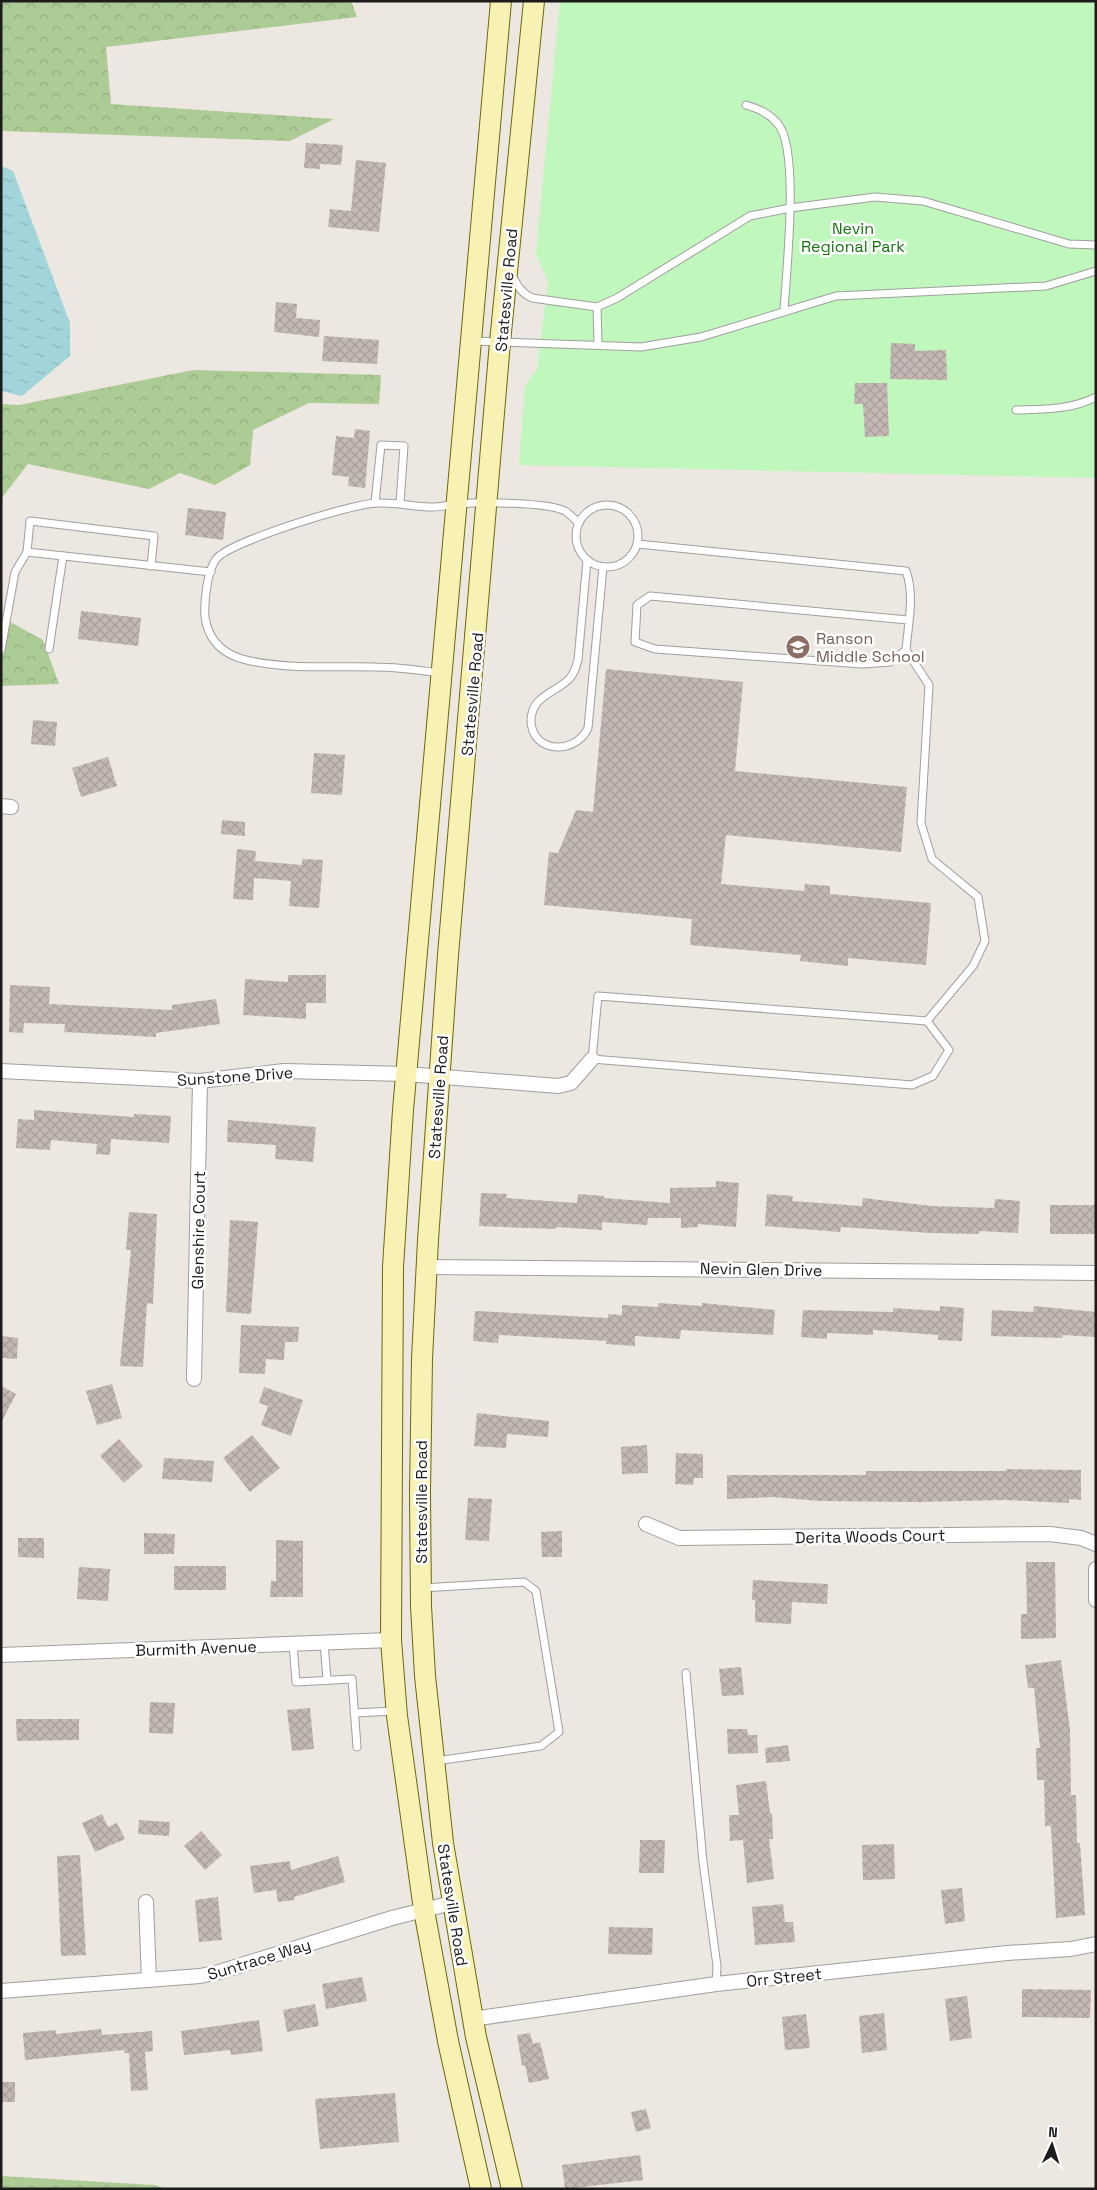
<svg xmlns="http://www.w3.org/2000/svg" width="1097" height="2190" font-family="'Space Grotesk',sans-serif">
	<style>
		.forest { fill: url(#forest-crowns) }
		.park { fill: #c0f7bc }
		.water { fill: url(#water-ripples) }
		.building { fill: url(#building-cross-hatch) }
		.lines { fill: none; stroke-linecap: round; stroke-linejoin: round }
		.lane-casing { stroke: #9f9f9f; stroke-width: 9 }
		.street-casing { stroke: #9f9f9f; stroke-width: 16 }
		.secondary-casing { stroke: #6d6907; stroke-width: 22 }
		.lane { stroke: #fff; stroke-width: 7 }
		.street { stroke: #fff; stroke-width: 14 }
		.secondary { stroke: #f7f1b3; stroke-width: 20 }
		.labels { text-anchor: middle; stroke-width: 5; stroke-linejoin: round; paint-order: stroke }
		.park-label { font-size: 16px; fill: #13740d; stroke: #fff }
		.street-label { font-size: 16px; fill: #1b1b1b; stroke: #fff }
		.education-label { font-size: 16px; fill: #785e54; stroke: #fff; text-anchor: start }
	</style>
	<defs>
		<pattern id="forest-crowns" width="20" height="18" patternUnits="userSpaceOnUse" patternTransform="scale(1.25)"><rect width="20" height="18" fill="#adcb95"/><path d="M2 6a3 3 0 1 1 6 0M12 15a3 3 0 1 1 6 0" fill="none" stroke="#94ae80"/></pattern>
		<pattern id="water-ripples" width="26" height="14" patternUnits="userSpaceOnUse" patternTransform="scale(1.25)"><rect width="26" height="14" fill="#a1d5da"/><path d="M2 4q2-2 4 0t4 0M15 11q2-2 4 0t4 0" fill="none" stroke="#8ab6ba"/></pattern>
		<pattern id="building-cross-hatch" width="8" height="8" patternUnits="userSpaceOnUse" patternTransform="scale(1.25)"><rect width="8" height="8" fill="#c4b8b4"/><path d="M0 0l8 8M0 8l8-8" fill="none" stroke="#a89e9a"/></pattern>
	</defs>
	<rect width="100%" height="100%" fill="#ece7e0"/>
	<!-- forest -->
	<g class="forest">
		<polygon points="1,1 351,1 357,17 106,47 111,104 334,119 290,141 1,131"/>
		<polygon points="193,370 381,375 379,404 309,403 253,430 250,465 215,485 180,473 149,489 28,464 1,499 1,404 19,405"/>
		<polygon points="1,617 43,640 59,684 1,686"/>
		<polygon points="1,2176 154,2185 166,2189 1,2189"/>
	</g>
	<!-- park -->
	<polygon class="park" points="560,1 1096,1 1096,478 519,465 525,386 537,369 548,281 536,254"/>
	<!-- water -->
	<polygon class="water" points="1,166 13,171 70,323 70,356 22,396 1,391"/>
	<!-- building -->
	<g class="building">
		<polygon points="306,143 343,145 341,165 320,164 320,169 304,168"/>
		<polygon points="356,160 386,163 379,232 328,227 330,209 351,211"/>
		<polygon points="276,302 297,304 296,318 320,320 319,337 274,332"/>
		<polygon points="324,336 379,340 377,364 322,361"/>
		<polygon points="891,343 915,344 915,351 946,350 947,380 890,379"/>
		<polygon points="855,383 887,383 889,436 865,437 863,404 854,404"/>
		<polygon points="355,429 370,431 365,488 348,486 349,477 332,475 336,436 354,438"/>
		<polygon points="188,508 226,512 223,540 185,535"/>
		<polygon points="81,611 141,618 138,646 78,639"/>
		<polygon points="606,669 743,682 735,771 907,787 901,852 726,835 721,884 804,891 805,884 830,886 830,894 931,903 926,965 848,958 848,966 800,961 801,955 690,945 692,919 544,905 549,852 558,853 576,810 593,812"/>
		<polygon points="33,720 57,722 55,746 31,744"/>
		<polygon points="314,753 345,755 342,795 311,793"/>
		<polygon points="108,757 117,786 81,797 72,768"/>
		<polygon points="222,820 245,822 245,836 221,834"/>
		<polygon points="237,849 256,851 255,861 302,865 302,859 323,860 319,908 289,906 291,881 254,878 253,900 233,899"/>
		<polygon points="288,975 326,975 326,1003 306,1003 306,1019 243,1015 245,979 288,982"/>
		<polygon points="10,985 50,987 49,1004 172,1010 172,1005 216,999 220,1024 156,1033 156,1037 64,1032 65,1024 24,1023 23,1033 9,1032"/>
		<polygon points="34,1110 134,1117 134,1114 171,1116 169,1143 111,1139 110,1155 96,1154 97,1144 51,1140 50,1150 16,1148 18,1119 34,1120"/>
		<polygon points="228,1120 316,1127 313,1162 275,1159 276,1145 227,1142"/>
		<polygon points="716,1181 739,1183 736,1227 698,1224 698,1227 681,1228 681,1218 648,1218 647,1225 602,1222 602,1230 556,1227 556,1229 479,1226 481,1193 507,1194 506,1198 577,1203 578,1194 604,1196 604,1198 670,1203 670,1188 716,1187"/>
		<polygon points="767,1194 793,1196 792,1201 862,1206 863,1198 932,1206 994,1208 995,1199 1020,1201 1018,1233 979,1231 979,1234 931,1233 841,1227 840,1232 765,1226"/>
		<rect x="1050" y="1205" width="46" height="29"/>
		<polygon points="129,1212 157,1214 153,1304 147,1303 143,1367 120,1366 131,1250 126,1250"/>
		<polygon points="230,1220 258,1222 251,1314 226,1312"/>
		<polygon points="658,1303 702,1306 702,1303 775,1310 773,1335 681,1330 680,1339 635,1336 635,1346 606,1344 607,1341 499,1335 498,1343 473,1341 475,1311 608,1318 608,1314 622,1315 622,1305 658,1307"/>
		<polygon points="940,1306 964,1308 962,1341 938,1340 938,1335 873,1330 873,1335 827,1333 827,1339 801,1337 803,1310 893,1312 893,1308 940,1311"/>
		<polygon points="1034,1306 1096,1312 1096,1337 1063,1335 1062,1338 991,1336 992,1310 1033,1312"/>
		<polygon points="241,1325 299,1327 298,1342 285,1342 284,1360 266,1359 265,1374 239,1373"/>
		<polygon points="1,1336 18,1338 17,1359 1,1358"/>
		<polygon points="112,1384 122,1418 97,1425 86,1391"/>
		<polygon points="1,1386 16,1394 1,1423"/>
		<polygon points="264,1387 303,1400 291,1436 261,1425 268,1406 259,1403"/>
		<polygon points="477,1413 549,1421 548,1437 507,1434 506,1448 474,1446"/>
		<polygon points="252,1435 280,1468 250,1492 223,1458"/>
		<polygon points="119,1439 143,1466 124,1483 100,1456"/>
		<polygon points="647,1445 648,1473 622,1474 621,1447"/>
		<polygon points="676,1453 703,1454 703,1478 694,1478 693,1485 675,1484"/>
		<polygon points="164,1458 214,1461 212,1482 162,1479"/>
		<polygon points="1006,1469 1081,1470 1081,1500 1069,1499 1069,1503 1006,1500 917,1502 820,1501 773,1497 727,1499 727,1475 866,1475 866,1471 1006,1471"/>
		<polygon points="468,1498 492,1499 489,1541 465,1540"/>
		<polygon points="562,1531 562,1557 542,1557 541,1532"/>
		<polygon points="144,1533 175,1534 174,1554 144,1554"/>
		<polygon points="18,1538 44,1538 44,1558 18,1557"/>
		<polygon points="276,1540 303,1541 303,1597 270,1597 271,1581 276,1581"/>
		<polygon points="1026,1562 1055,1562 1056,1638 1021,1639 1021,1614 1027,1614"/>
		<rect x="174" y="1566" width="52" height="24"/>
		<polygon points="79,1567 110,1569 108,1601 77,1599"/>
		<polygon points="753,1580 828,1584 827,1604 792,1602 791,1624 755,1622 755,1600 752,1600"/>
		<polygon points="1061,1660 1070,1730 1071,1795 1076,1795 1077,1843 1080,1843 1085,1915 1056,1918 1051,1826 1045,1826 1044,1780 1037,1780 1036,1748 1040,1748 1034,1688 1028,1688 1025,1665"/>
		<polygon points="741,1667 744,1695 722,1696 719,1669"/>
		<polygon points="150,1702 175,1703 173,1734 149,1733"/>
		<polygon points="310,1708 314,1749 292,1751 287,1710"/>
		<polygon points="16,1719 79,1719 79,1740 17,1741"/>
		<polygon points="727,1729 747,1729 748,1735 757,1735 758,1753 728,1754"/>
		<polygon points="788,1745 790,1761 766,1763 765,1748"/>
		<polygon points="766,1781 770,1813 772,1813 773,1839 769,1839 774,1879 747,1883 743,1840 730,1841 729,1815 739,1815 736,1785"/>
		<polygon points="102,1814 108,1827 117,1823 125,1839 95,1852 82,1823"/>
		<polygon points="139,1820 170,1822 169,1836 138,1834"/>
		<polygon points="201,1831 222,1855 205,1870 184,1846"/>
		<polygon points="640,1840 665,1840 664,1873 639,1873"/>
		<polygon points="894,1844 895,1879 863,1880 862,1845"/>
		<polygon points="80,1855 86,1955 61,1956 57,1856"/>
		<polygon points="338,1856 345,1882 294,1897 295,1900 278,1902 276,1890 254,1893 250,1866 290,1861 291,1870"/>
		<polygon points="962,1888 965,1921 945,1924 941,1890"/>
		<polygon points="218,1897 222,1940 199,1942 195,1900"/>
		<polygon points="783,1904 785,1922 793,1922 795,1942 755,1945 752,1907"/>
		<polygon points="609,1927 653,1928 652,1955 608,1954"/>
		<polygon points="362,1977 367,2001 326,2009 322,1984"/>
		<polygon points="1022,1989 1091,1990 1090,2018 1022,2017"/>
		<polygon points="967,1996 972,2038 950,2041 945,1999"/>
		<polygon points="315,2004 319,2026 287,2032 283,2010"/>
		<polygon points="884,2013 887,2050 862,2053 859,2016"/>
		<polygon points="806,2014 810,2048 785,2050 782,2017"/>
		<polygon points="259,2020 263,2051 231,2055 230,2050 184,2055 181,2031"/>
		<polygon points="101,2029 102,2035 152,2031 153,2051 145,2052 148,2090 131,2091 129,2053 124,2053 124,2050 25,2060 23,2033 56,2030 56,2034"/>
		<polygon points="530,2033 533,2044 540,2042 549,2079 529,2083 525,2065 522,2066 517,2035"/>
		<rect x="1" y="2082" width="14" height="20"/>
		<polygon points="395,2093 399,2142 320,2149 315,2099"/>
		<polygon points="646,2109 651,2128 636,2132 631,2112"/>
		<polygon points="640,2155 643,2180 565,2189 562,2165"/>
	</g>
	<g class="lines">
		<defs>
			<g id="lane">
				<path d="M746,105C759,109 769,113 778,124C800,150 786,274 784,311"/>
				<path d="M512,275C517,285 521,293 532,298L597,307L617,298L750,216L790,208L875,197L923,201L1069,244L1096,245"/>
				<polyline points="597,307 598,345"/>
				<polyline points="472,341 641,347 701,337 836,296 1046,286 1096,271"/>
				<path d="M1016,410C1044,409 1071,410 1096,397"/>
				<polyline points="375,503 381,445 404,446 400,503"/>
				<circle cx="607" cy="536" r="31"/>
				<path d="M638,544L906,571C915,595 908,625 906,650L890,662L862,664L655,649L635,642L637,605L650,596L908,620"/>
				<polyline points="27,552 211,572"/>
				<path d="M587,560L578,660C576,667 574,675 568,680C553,694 532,696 531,720C531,753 575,756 588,728L603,567"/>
				<polyline points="49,649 63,556"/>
				<polyline points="1,650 15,572 27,552 30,521 154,536 151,566"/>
				<polyline points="906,650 929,685 921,823 932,859 978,897 985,941 973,966 927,1021"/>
				<path d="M439,673C418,670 396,667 375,667C334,666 278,670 239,658C219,651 208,638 205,617C204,603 207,569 217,558C233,541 350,504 377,503C396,502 414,507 433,507C442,507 451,504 459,504C480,502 548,502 565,511C570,514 575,520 579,523"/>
				<polygon points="598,996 927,1021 949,1050 933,1076 912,1085 592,1059"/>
				<polyline points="422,1588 524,1582 536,1591 559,1732 541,1746 436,1761"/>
				<polyline points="324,1643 327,1679"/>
				<polyline points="293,1644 296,1682 352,1679 357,1747"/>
				<polyline points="686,1673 703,1862 717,1966 716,1984"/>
				<polyline points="354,1713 394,1711"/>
			</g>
			<g id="street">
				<polyline points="1,806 11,807"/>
				<polyline points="1,1071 200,1081 284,1071 406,1074 558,1086 571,1083 592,1059"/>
				<polyline points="426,1267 1096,1273"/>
				<polyline points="194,1379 200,1081"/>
				<polyline points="646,1524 679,1538 1050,1534 1081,1538 1096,1544"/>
				<polyline points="1096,1569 1096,1600"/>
				<polyline points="1,1655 391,1640"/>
				<polyline points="146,1902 149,1980"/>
				<polyline points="1,1991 200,1976 219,1972 392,1918 452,1903"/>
				<polyline points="472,2019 716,1984 1007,1953 1071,1949 1096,1944"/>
			</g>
			<g id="secondary">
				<polyline points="481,2189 448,2041 424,1910 397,1716 391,1640 393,1267 403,1110 501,1"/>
				<polyline points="512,2189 476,2037 443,1843 425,1676 421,1606 420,1494 422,1359 428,1240 448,955 500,342 534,1"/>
			</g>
		</defs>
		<!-- lane casing -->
		<use href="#lane" class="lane-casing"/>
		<!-- street casing -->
		<use href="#street" class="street-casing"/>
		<!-- secondary casing -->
		<use href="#secondary" class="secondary-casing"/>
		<!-- lane -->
		<use href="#lane" class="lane"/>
		<!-- street -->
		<use href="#street" class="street"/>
		<!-- secondary -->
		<use href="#secondary" class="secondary"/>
	</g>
	<!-- icons -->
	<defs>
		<symbol id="school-disc" viewBox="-11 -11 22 22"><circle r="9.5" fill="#8d6e63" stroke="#fff"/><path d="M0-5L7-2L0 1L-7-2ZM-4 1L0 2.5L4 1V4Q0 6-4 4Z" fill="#fff"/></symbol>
	</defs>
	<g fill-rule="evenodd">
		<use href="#school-disc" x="784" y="633" width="28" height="28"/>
	</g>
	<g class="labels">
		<!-- park labels -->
		<g class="park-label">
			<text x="853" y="234">Nevin<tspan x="853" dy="18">Regional Park</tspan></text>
		</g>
		<!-- street labels -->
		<g class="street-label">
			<text transform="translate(506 290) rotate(-85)" y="6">Statesville Road</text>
			<text transform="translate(472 694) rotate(-85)" y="6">Statesville Road</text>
			<text transform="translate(235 1076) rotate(-4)" y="6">Sunstone Drive</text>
			<text transform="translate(438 1097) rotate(-86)" y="6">Statesville Road</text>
			<text transform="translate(198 1230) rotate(-89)" y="6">Glenshire Court</text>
			<text transform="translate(761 1269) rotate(1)" y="6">Nevin Glen Drive</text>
			<text transform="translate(421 1502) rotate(-90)" y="6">Statesville Road</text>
			<text transform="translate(870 1536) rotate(-1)" y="6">Derita Woods Court</text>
			<text transform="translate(196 1648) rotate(-2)" y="6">Burmith Avenue</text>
			<text transform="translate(453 1905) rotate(81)" y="6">Statesville Road</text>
			<text transform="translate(259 1959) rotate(-17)" y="6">Suntrace Way</text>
			<text transform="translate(784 1977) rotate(-6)" y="6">Orr Street</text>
		</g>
		<!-- education labels -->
		<g class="education-label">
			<text x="816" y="644">Ranson<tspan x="816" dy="18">Middle School</tspan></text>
		</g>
	</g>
	<!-- border -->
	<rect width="1097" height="2190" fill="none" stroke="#1b1b1b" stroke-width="5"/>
	<!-- north arrow -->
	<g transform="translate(1052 2145) rotate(4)" stroke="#ffffff" stroke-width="4" paint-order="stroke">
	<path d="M0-4L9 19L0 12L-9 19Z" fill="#1b1b1b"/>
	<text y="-8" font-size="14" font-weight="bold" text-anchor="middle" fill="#1b1b1b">N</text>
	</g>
</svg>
